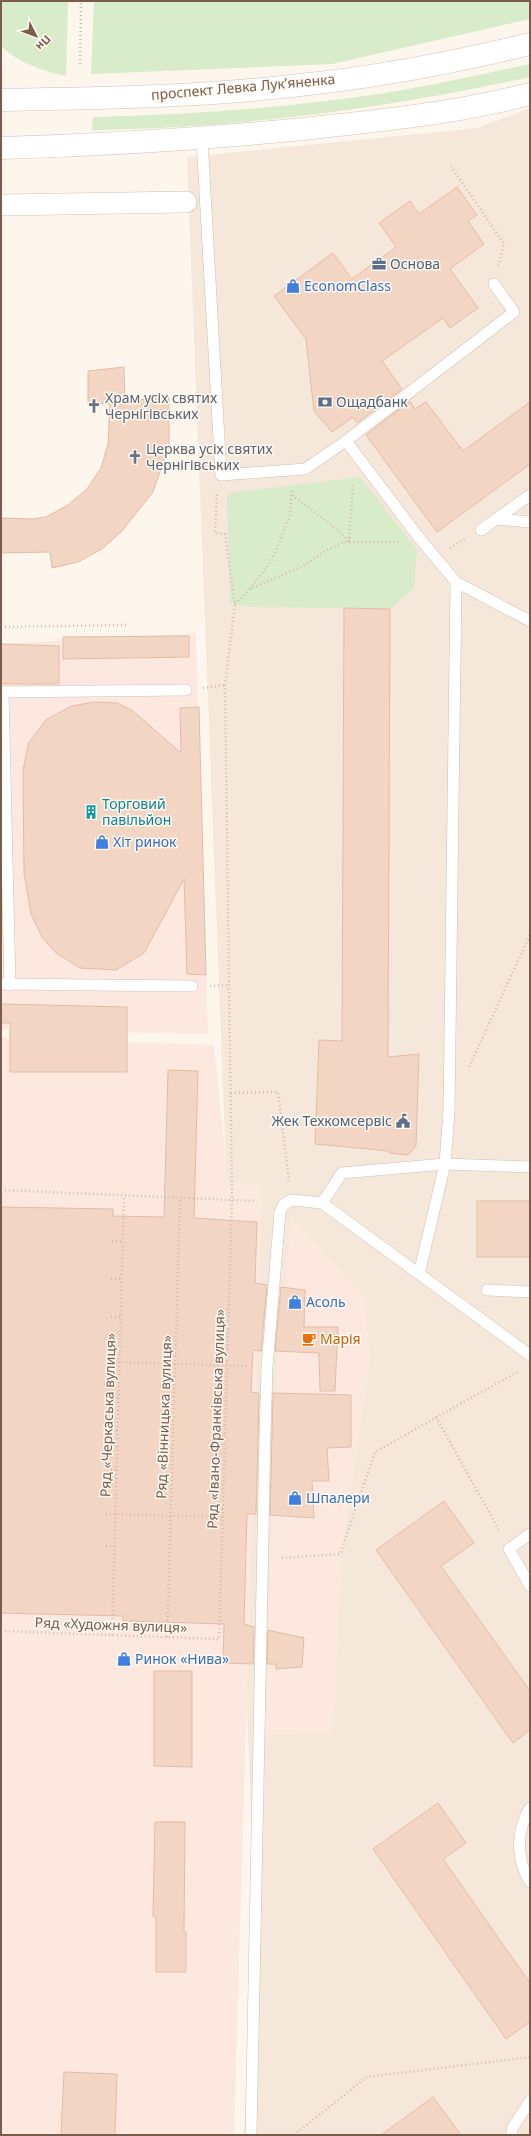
<svg xmlns="http://www.w3.org/2000/svg" width="531" height="2136" font-family="'Noto Sans',sans-serif">
	<style>
		.residential { fill: #f5e8da }
		.commercial { fill: #fde8e0 }
		.green { fill: #d8ecc9 }
		.building { fill: #f3d5c3; stroke: #e6bba3 }
		.lines { fill: none; stroke-linecap: round; stroke-linejoin: round }
		.lane-casing { stroke: #d1beb0; stroke-width: 12 }
		.street-casing { stroke: #d1beb0; stroke-width: 22 }
		.secondary-casing { stroke: #d6c0b0; stroke-width: 23 }
		.path { stroke: #d9b8a5; stroke-width: 2.5; stroke-dasharray: 1 3; stroke-linecap: butt }
		.lane { stroke: #fff; stroke-width: 11 }
		.street { stroke: #fff; stroke-width: 21 }
		.secondary { stroke: #fff; stroke-width: 22 }
		.labels { text-anchor: middle; stroke-width: 3; stroke-linejoin: round; paint-order: stroke }
		.street-label { font-size: 14px; fill: #7a5c4d; stroke: #fffaf3 }
		.service-label { font-size: 14px; fill: #4e5e75; stroke: #fffaf3; text-anchor: start }
		.shop-label { font-size: 14px; fill: #366cbe; stroke: #fffaf3; text-anchor: start }
		.worship-label { font-size: 14px; fill: #5b616d; stroke: #fffaf3; text-anchor: start }
		.culture-label { font-size: 14px; fill: #0d838f; stroke: #fffaf3; text-anchor: start }
		.food-label { font-size: 14px; fill: #c56008; stroke: #fffaf3; text-anchor: start }
	</style>
	<rect width="100%" height="100%" fill="#fdf6ec"/>
	<!-- residential -->
	<polygon class="residential" points="530,108 530,2135 244,2135 255,1919 187,157 477,128"/>
	<!-- commercial -->
	<g class="commercial">
		<polygon points="196,633 208,1034 1,1030 1,644"/>
		<polygon points="1,1038 214,1045 228,1183 262,1183 234,2135 1,2135"/>
		<polygon points="291,1216 365,1298 370,1358 342,1554 333,1733 265,1735 279,1314 283,1314"/>
	</g>
	<!-- green -->
	<g class="green">
		<path d="M1,1H68L66,76C42,71 19,63 1,46Z"/>
		<polygon points="94,1 530,1 530,19 332,64 91,74"/>
		<path d="M530,64V77C385,109 240,128 92,130L93,117C187,115 280,108 372,95C425,87 478,75 530,64Z"/>
		<polygon points="360,477 417,549 414,588 390,609 250,607 230,603 227,493"/>
	</g>
	<!-- building -->
	<g class="building">
		<polygon points="457,187 477,215 468,221 484,244 450,269 478,308 450,328 443,318 382,361 402,389 357,423 353,417 332,432 314,411 306,339 274,296 333,253 352,279 396,247 379,223 410,201 419,214"/>
		<polygon points="124,367 125,401 169,397 169,446 153,492 122,531 102,549 78,562 52,568 50,552 1,553 1,518 33,519 46,517 68,505 87,489 101,468 108,444 110,404 88,404 88,371"/>
		<polygon points="410,401 415,409 426,402 463,451 530,402 530,464 437,532 366,435"/>
		<polygon points="344,608 390,609 388,1057 419,1054 416,1146 408,1155 389,1153 389,1151 315,1144 319,1040 342,1041"/>
		<polygon points="189,636 189,657 63,659 63,637"/>
		<polygon points="1,644 59,646 59,684 1,684"/>
		<polygon points="94,702 117,703 133,711 181,753 180,708 199,707 206,975 187,974 184,879 144,953 116,970 80,968 56,953 42,937 31,914 24,873 23,770 29,742 47,719 72,706"/>
		<polygon points="1,1004 127,1007 127,1072 10,1072 10,1023 1,1023"/>
		<polygon points="168,1070 198,1071 194,1218 257,1222 255,1283 267,1285 261,1351 253,1350 251,1392 259,1393 256,1514 247,1514 244,1624 254,1627 253,1664 223,1663 224,1624 123,1621 123,1616 1,1613 1,1207 113,1209 113,1216 164,1217"/>
		<rect x="477" y="1201" width="53" height="56"/>
		<polygon points="281,1287 305,1290 304,1327 338,1327 335,1391 320,1391 319,1353 275,1351"/>
		<polygon points="273,1393 351,1395 351,1447 327,1448 329,1481 312,1481 314,1518 270,1515"/>
		<polygon points="444,1501 474,1543 441,1566 530,1691 530,1730 513,1743 376,1550"/>
		<polygon points="268,1630 304,1638 302,1667 276,1669 276,1664 267,1664"/>
		<polygon points="154,1671 192,1671 192,1767 154,1766"/>
		<polygon points="438,1803 466,1843 443,1859 530,1983 530,2022 506,2039 373,1849"/>
		<polygon points="155,1822 185,1822 184,1932 186,1932 186,1972 156,1972 156,1916 153,1916"/>
		<polygon points="64,2072 117,2074 115,2135 61,2135"/>
		<polygon points="433,2097 461,2135 381,2135"/>
	</g>
	<g class="lines">
		<defs>
			<g id="lane">
				<polyline points="202,139 221,475 305,469 346,441 420,539 456,582 449,1111 445,1164 419,1274"/>
				<polyline points="346,441 514,312 494,284"/>
				<polyline points="496,519 530,495"/>
				<polyline points="481,530 496,519 530,522"/>
				<polyline points="456,582 530,621"/>
				<polyline points="1,692 186,690"/>
				<polyline points="3,692 10,985"/>
				<polyline points="1,984 192,986"/>
				<polyline points="322,1203 342,1173 445,1164 530,1167"/>
				<polyline points="487,1290 530,1292"/>
				<polyline points="530,1534 509,1549 530,1586"/>
				<path d="M530,1808C516,1831 516,1859 530,1882"/>
				<polyline points="251,2135 265,1436 267,1367 280,1212 284,1204 292,1200 322,1203 530,1355"/>
				<polyline points="511,2135 513,2127 530,2101"/>
			</g>
			<polyline id="street" points="1,205 186,202"/>
			<g id="secondary">
				<path d="M1,100C101,98 201,97 300,85C377,77 455,62 530,44"/>
				<path d="M1,148C102,145 202,139 303,129C379,121 456,113 530,94"/>
			</g>
		</defs>
		<!-- lane casing -->
		<use href="#lane" class="lane-casing"/>
		<!-- street casing -->
		<use href="#street" class="street-casing"/>
		<!-- secondary casing -->
		<use href="#secondary" class="secondary-casing"/>
		<!-- path -->
		<g class="path">
			<polyline points="80,64 81,1"/>
			<polyline points="451,166 504,244 498,266"/>
			<polyline points="292,495 328,522 349,541"/>
			<polyline points="349,542 353,482"/>
			<polyline points="450,548 466,538"/>
			<polyline points="250,589 272,560 290,516 292,488"/>
			<polyline points="235,604 250,589 303,566 325,551 344,542 398,542"/>
			<polyline points="1,627 128,625"/>
			<polyline points="203,688 225,685"/>
			<polyline points="210,986 229,985"/>
			<polyline points="469,1067 530,935"/>
			<polyline points="231,1093 278,1092 289,1181"/>
			<polyline points="1,1190 257,1201"/>
			<polyline points="112,1241 123,1241"/>
			<polyline points="111,1279 122,1279"/>
			<polyline points="111,1317 121,1317"/>
			<polyline points="110,1362 249,1366"/>
			<polyline points="109,1397 119,1397"/>
			<polyline points="436,1417 500,1532"/>
			<polyline points="108,1430 118,1431"/>
			<polyline points="107,1469 117,1470"/>
			<polyline points="106,1514 223,1517"/>
			<polyline points="106,1546 114,1546"/>
			<polyline points="282,1558 340,1554 375,1452 519,1371"/>
			<polyline points="1,1631 219,1639 232,1199 225,685 235,605 225,534 215,533 217,493"/>
			<polyline points="112,1635 124,1196"/>
			<polyline points="167,1637 180,1198"/>
			<polyline points="294,2135 367,2077 530,2057"/>
		</g>
		<!-- lane -->
		<use href="#lane" class="lane"/>
		<!-- street -->
		<use href="#street" class="street"/>
		<!-- secondary -->
		<use href="#secondary" class="secondary"/>
	</g>
	<!-- icons -->
	<defs>
		<symbol id="office-bare" viewBox="-9 -9 18 18"><path d="M-6-3h4V-5.5h4V-3h4V5H-6ZM-1-4.5V-3h2v-1.5ZM-6 0V1H6V0Z" fill="#5c6f8a" stroke="#fffaf3" stroke-width="2.5" paint-order="stroke"/></symbol>
		<symbol id="shop-bare" viewBox="-9 -9 18 18"><path d="M-5-2.5h2.3a2.7 3.5 0 0 1 5.4 0H5L5.5 6h-11ZM-1.5-2.5h3a1.5 2.3 0 0 0-3 0Z" fill="#3f7fe0" stroke="#fffaf3" stroke-width="2.5" paint-order="stroke"/></symbol>
		<symbol id="bank-bare" viewBox="-9 -9 18 18"><path d="M-6-4H6V4H-6ZM0-2.3a2.3 2.3 0 1 0 0 4.6a2.3 2.3 0 1 0 0-4.6Z" fill="#5c6f8a" stroke="#fffaf3" stroke-width="2.5" paint-order="stroke"/></symbol>
		<symbol id="church-bare" viewBox="-9 -9 18 18"><path d="M-1.2-6h2.4v3.5h3.3v2.4h-3.3V6h-2.4V-.1h-3.3v-2.4h3.3Z" fill="#6b7280" stroke="#fffaf3" stroke-width="2.5" paint-order="stroke"/></symbol>
		<symbol id="building-bare" viewBox="-9 -9 18 18"><path d="M-4-6H4V6H1V3H-1V6H-4ZM-2.5-4.3h1.7v1.8h-1.7ZM.8-4.3h1.7v1.8H.8ZM-2.5-1h1.7V.8h-1.7ZM.8-1h1.7V.8H.8Z" fill="#0f9aa8" stroke="#fffaf3" stroke-width="2.5" paint-order="stroke"/></symbol>
		<symbol id="civic-bare" viewBox="-9 -9 18 18"><path d="M-.6-6.5H3V-4.5H.6V-3L4-1V1h2V6H-6V1h2V-1L-.6-3ZM-1.2 2.5V6h2.4V2.5Z" fill="#5c6f8a" stroke="#fffaf3" stroke-width="2.5" paint-order="stroke"/></symbol>
		<symbol id="cafe-bare" viewBox="-9 -9 18 18"><path d="M-5.5-4.5H6V0H3Q3 3.5 0 3.5H-2.5Q-5.5 3.5-5.5 0ZM3-3.2v2h1.7v-2ZM-6 4.5H4V6H-6Z" fill="#e8710a" stroke="#fffaf3" stroke-width="2.5" paint-order="stroke"/></symbol>
	</defs>
	<g fill-rule="evenodd">
		<use href="#office-bare" x="369" y="254" width="20" height="20"/>
		<use href="#shop-bare" x="283" y="276" width="20" height="20"/>
		<use href="#bank-bare" x="315" y="392" width="20" height="20"/>
		<use href="#church-bare" x="84" y="396" width="20" height="20"/>
		<use href="#church-bare" x="125" y="447" width="20" height="20"/>
		<use href="#building-bare" x="81" y="802" width="20" height="20"/>
		<use href="#shop-bare" x="92" y="832" width="20" height="20"/>
		<use href="#civic-bare" x="393" y="1111" width="20" height="20"/>
		<use href="#shop-bare" x="285" y="1292" width="20" height="20"/>
		<use href="#cafe-bare" x="299" y="1329" width="20" height="20"/>
		<use href="#shop-bare" x="285" y="1488" width="20" height="20"/>
		<use href="#shop-bare" x="114" y="1649" width="20" height="20"/>
	</g>
	<g class="labels">
		<!-- street labels -->
		<g class="street-label">
			<text transform="translate(243 87) rotate(-5)" y="5">проспект Левка Лукʼяненка</text>
			<text transform="translate(108 1415) rotate(-88)" y="5">Ряд «Черкаська вулиця»</text>
			<text transform="translate(164 1417) rotate(-88)" y="5">Ряд «Вінницька вулиця»</text>
			<text transform="translate(216 1419) rotate(-88)" y="5">Ряд «Івано-Франківська вулиця»</text>
			<text transform="translate(111 1625) rotate(2)" y="5">Ряд «Художня вулиця»</text>
		</g>
		<!-- service labels -->
		<g class="service-label">
			<text x="390" y="269">Основа</text>
			<text x="336" y="407">Ощадбанк</text>
			<text x="392" y="1126" text-anchor="end">Жек Техкомсервіс</text>
		</g>
		<!-- shop labels -->
		<g class="shop-label">
			<text x="304" y="291">EconomClass</text>
			<text x="113" y="847">Хіт ринок</text>
			<text x="306" y="1307">Асоль</text>
			<text x="306" y="1503">Шпалери</text>
			<text x="135" y="1664">Ринок «Нива»</text>
		</g>
		<!-- worship labels -->
		<g class="worship-label">
			<text x="105" y="403">Храм усіх святих<tspan x="105" dy="16">Чернігівських</tspan></text>
			<text x="146" y="454">Церква усіх святих<tspan x="146" dy="16">Чернігівських</tspan></text>
		</g>
		<!-- culture labels -->
		<g class="culture-label">
			<text x="102" y="809">Торговий<tspan x="102" dy="16">павільйон</tspan></text>
		</g>
		<!-- food labels -->
		<g class="food-label">
			<text x="320" y="1344">Марія</text>
		</g>
	</g>
	<!-- border -->
	<rect width="531" height="2136" fill="none" stroke="#7a5c4d" stroke-width="4"/>
	<!-- north arrow -->
	<g transform="translate(36 36) rotate(132)" stroke="#fffaf3" stroke-width="3" paint-order="stroke">
	<path d="M0-3L7 15L0 10L-7 15Z" fill="#7a5c4d"/>
	<text y="-6" font-size="11" font-weight="bold" text-anchor="middle" fill="#7a5c4d">Пн</text>
	</g>
</svg>
